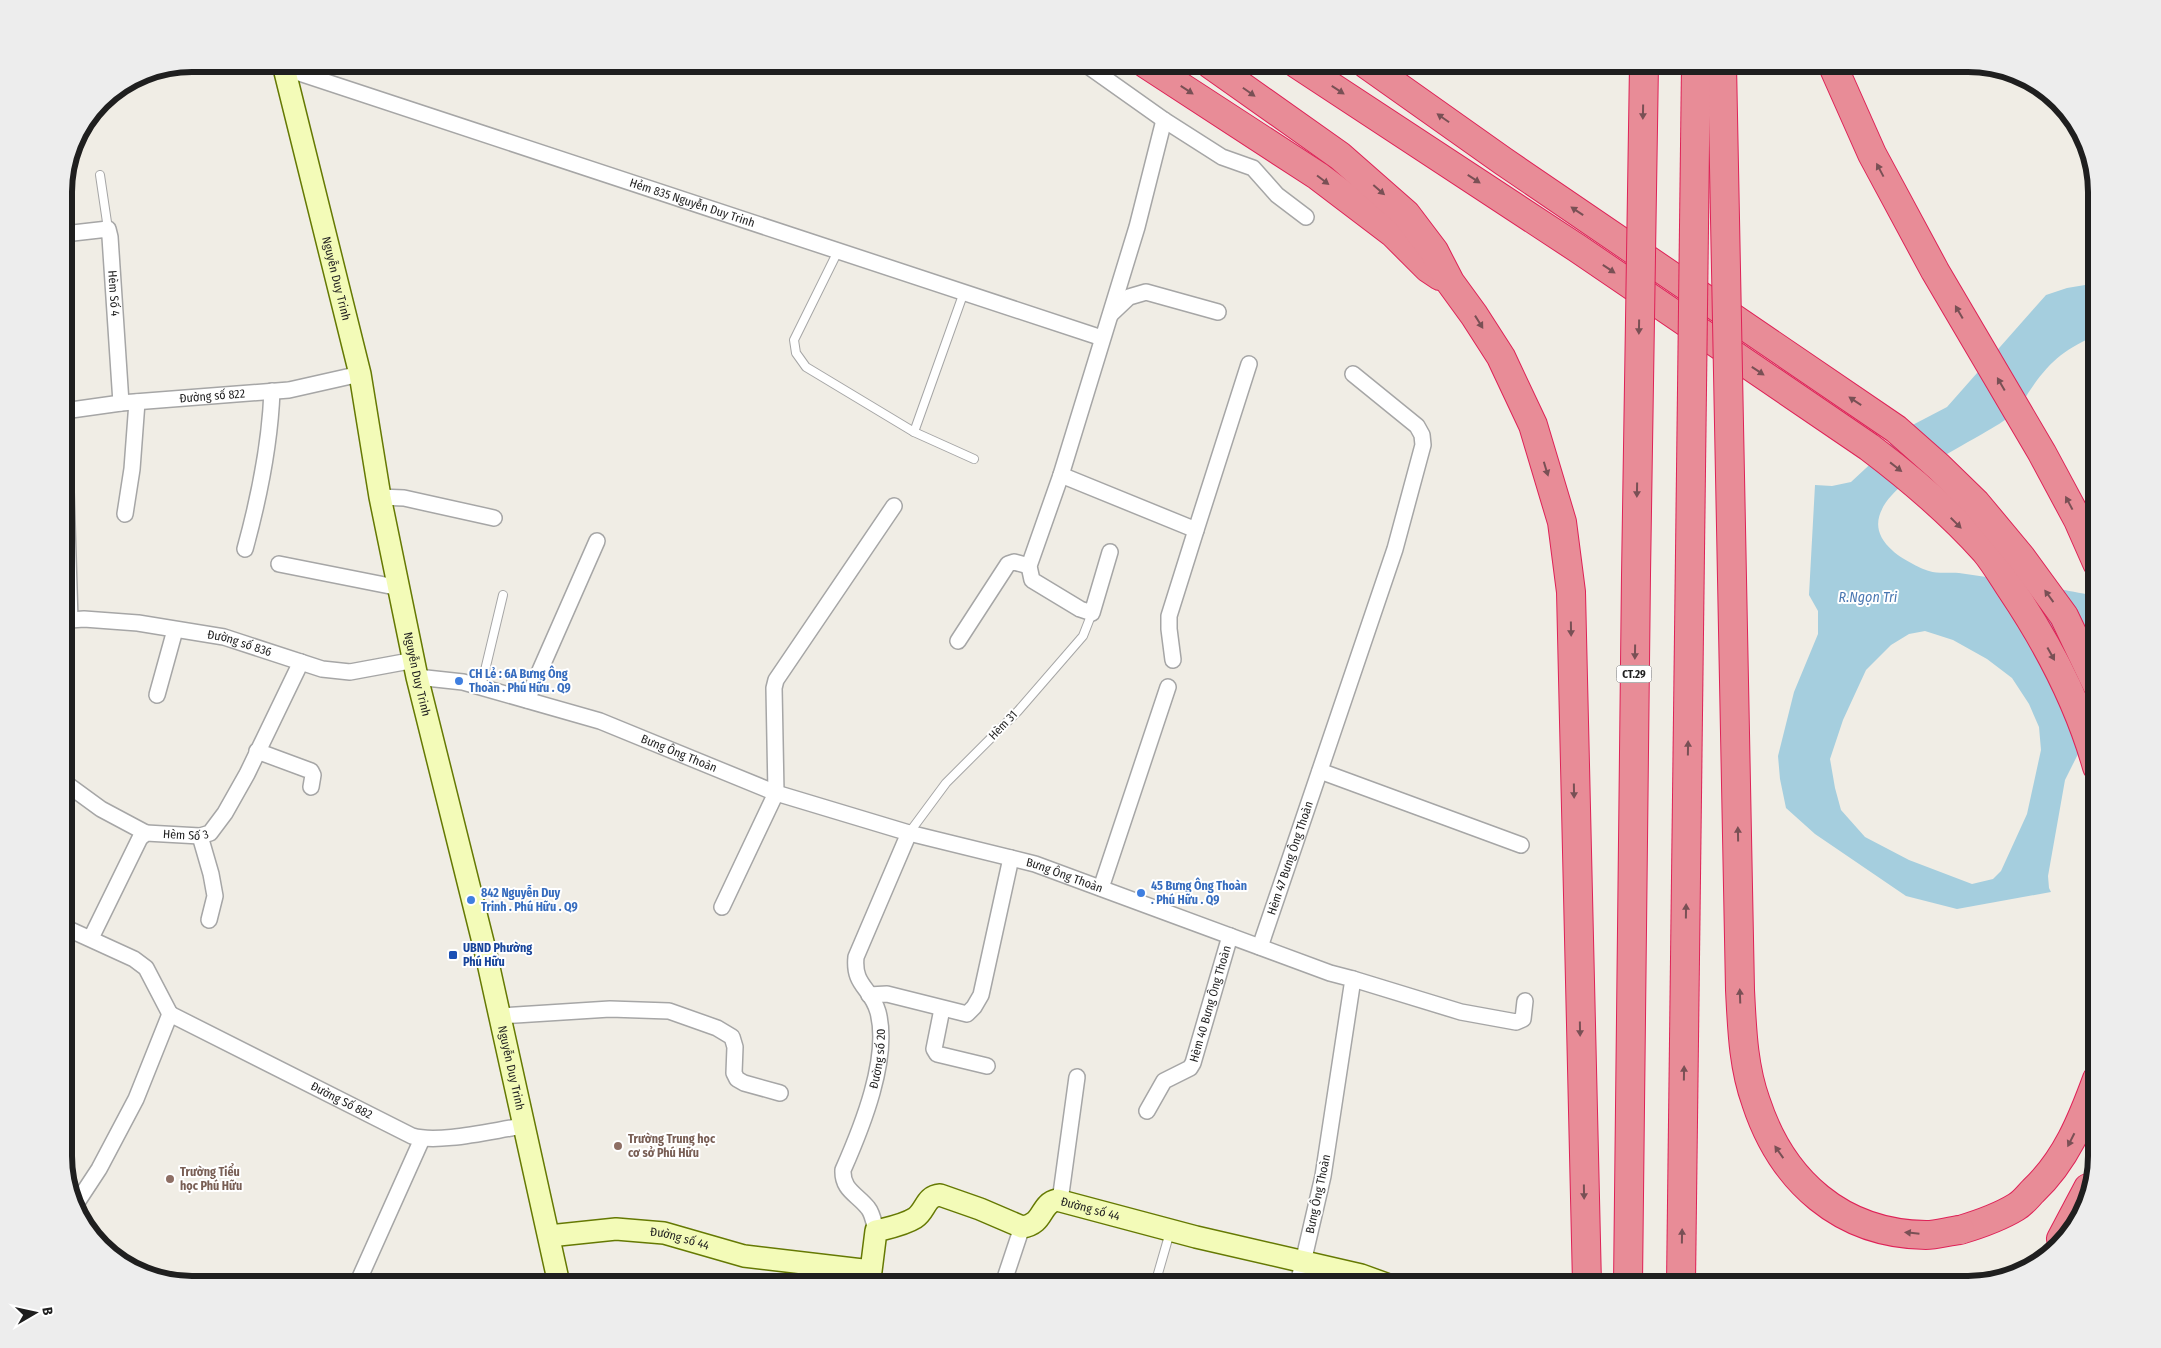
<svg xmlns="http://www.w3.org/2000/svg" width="2161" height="1348" font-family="'Fira Sans Condensed',sans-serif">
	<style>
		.water { fill: #a5cede; fill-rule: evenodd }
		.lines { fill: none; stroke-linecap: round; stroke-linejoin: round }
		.lane-casing { stroke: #a6a6a6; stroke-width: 10 }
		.street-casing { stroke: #a6a6a6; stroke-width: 18 }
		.secondary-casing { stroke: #657903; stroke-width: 24 }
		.highway-casing { stroke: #de2257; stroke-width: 30 }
		.lane { stroke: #fff; stroke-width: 8 }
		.street { stroke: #fff; stroke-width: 15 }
		.secondary { stroke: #f3fbb8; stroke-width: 21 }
		.highway { stroke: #e88c97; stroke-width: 28 }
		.highway-bridge-casing { stroke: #de2257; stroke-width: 30; stroke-linecap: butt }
		.highway-bridge { stroke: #e88c97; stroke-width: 28 }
		.oneway { fill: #795055 }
		.shop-dot { fill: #3f7fe0; stroke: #fff; stroke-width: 2 }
		.transit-dot { fill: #1a4fb4; stroke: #fff; stroke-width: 2 }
		.education-dot { fill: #8d6e63; stroke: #fff; stroke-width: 2 }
		.labels { text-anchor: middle; stroke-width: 4; stroke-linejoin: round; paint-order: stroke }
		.shield { fill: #fff; stroke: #626262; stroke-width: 1 }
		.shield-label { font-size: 11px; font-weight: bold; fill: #1f1f1f }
		.street-label { font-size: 12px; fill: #1f1f1f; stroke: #fff }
		.shop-label { font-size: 12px; font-weight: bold; fill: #366cbe; stroke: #fff; text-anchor: start }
		.transit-label { font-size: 12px; font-weight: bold; fill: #164399; stroke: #fff; text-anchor: start }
		.education-label { font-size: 12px; font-weight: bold; fill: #785e54; stroke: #fff; text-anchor: start }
		.water-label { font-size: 14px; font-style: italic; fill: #4977b1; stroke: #fff }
		.rim { fill: none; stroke: #1f1f1f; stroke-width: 6 }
	</style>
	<rect width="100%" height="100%" fill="#f0ede5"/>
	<!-- water -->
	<path class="water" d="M2097,283V335C2067,348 2052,359 2033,386C2027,394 2021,406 2014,413C1986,440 1830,497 1893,551C1899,557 1921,569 1929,571C1938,574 1950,572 1959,573C1993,578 2027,583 2060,589C2072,592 2085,593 2097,597V636L2091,635L2082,639L2079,752L2065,780L2048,876L2049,888L2051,892L1957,909L1906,896L1815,834L1786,808L1780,779L1778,756L1794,692L1818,634V611L1809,595L1815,485L1832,486L1851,482L1879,456L1903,430L1947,407L2046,295L2067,288ZM1925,631L1953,640L1987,659L2012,678L2029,704L2039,727L2041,750L2027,814L2001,871L1993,879L1972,884L1909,860L1865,837L1841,810L1835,788L1830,759L1843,720L1866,670L1891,645L1909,634Z"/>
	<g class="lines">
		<defs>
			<g id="lane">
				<polyline points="100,175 108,229"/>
				<polyline points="838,251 794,340 796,353 806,367 914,432"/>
				<polyline points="964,292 914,432 974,459"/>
				<polyline points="481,687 503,595"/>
				<polyline points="909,833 946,783 1018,711 1083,636 1092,613"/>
				<polyline points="1155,1284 1170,1232"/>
			</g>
			<g id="street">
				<polyline points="1085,64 1164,120 1222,157 1253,168 1277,195 1306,217"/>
				<path id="s1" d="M284,68L1102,338"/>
				<path id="s2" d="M64,234L108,229L110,237L121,403"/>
				<polyline points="1111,314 1129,297 1146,292 1218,312"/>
				<path id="s3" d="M64,411L121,403L289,390L360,374"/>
				<polyline points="1061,475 1196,530 1249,364"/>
				<polyline points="66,492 70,620"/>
				<polyline points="380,497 404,498 494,518"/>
				<polyline points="125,514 132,469 137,402"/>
				<path d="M245,549C259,498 270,444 272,391"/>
				<polyline points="1110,552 1092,613 1080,609 1032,580 1029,566 1061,475 1137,227 1164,120"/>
				<polyline points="279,564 400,588"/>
				<path id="s4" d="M64,627L70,620L84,619L138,623L224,637L322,669L350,672L415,660"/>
				<polyline points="958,641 1008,564 1014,562 1029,566"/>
				<polyline points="1173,660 1169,629 1169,616 1196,530"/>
				<path id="s5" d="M417,677L463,682L600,721L776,793L909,833L1035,864L1330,973L1353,979L1323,1176L1298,1284"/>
				<polyline points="157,695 175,630"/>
				<polyline points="527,700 597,541"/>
				<polyline points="257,751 311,771 313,775 311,787"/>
				<polyline points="1320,771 1521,845"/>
				<polyline points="64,782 101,809 146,833"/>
				<polyline points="200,836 211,874 215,896 209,920"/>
				<polyline points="1101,888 1168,687"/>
				<polyline points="722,907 776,793 774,688 776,680 894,506"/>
				<polyline points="64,927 134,959 146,968 170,1014"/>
				<path id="s6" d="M91,938L140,838L146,833L200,836L210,833L225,813L247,774L301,662"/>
				<path id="s7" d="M1260,947L1395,549L1423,445L1422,435L1417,426L1353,374"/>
				<polyline points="1353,979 1461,1012 1516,1022 1523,1019 1525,1001"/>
				<polyline points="869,995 887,994 967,1014 974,1007 981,995 1011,858"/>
				<polyline points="942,1009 934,1049 937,1054 987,1066"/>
				<path id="s8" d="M170,1014L412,1136C439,1144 494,1130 524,1126"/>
				<polyline points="500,1016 610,1009 669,1011 717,1028 732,1037 735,1047 734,1073 737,1079 744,1083 780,1093"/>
				<path id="s9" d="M1147,1111L1164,1081L1190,1068L1193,1063L1230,936"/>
				<polyline points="1060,1201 1077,1077"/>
				<polyline points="76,1204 99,1169 136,1099 170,1014"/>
				<path id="s10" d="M876,1231C874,1224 873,1214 868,1208C857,1194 842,1190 843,1170C862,1127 890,1058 878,1012C871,987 853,986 856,957L909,833"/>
				<polyline points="127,1266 130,1267"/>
				<polyline points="357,1284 422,1139"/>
				<polyline points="1003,1284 1022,1227"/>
			</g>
			<g id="secondary">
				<path id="s11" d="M283,64L360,374L380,497L417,677L486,954L559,1284"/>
				<path id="s12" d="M549,1236L616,1229L664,1233L744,1256L871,1271L876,1231C888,1228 904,1225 915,1218C926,1211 925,1196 940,1195L980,1209L1022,1227C1045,1224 1039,1204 1057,1200L1196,1237L1361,1275L1386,1284"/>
			</g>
			<g id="highway">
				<polyline points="1146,64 1318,176 1393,233 1428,268 1440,276"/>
				<polyline points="1210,64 1340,156 1406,214 1434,251 1450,282 1474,315 1501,357 1533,425 1562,522 1571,592 1587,1284"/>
				<path d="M1297,64L1577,248L1869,447C1910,478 1951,513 1985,551C1995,563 2003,577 2011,589C2048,644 2079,703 2097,767"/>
				<polyline points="1366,64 1503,161 1896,429 1939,467 1976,503 2021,557 2064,616 2097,685"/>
				<polyline points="1832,64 1872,154 1935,271 2042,453 2078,520 2097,563"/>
				<path d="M1960,1230C1980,1224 1998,1218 2016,1207C2023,1203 2028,1196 2033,1191C2066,1160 2082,1120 2097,1079"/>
				<polyline points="2061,1239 2088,1188"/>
			</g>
		</defs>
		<!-- lane casing -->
		<use href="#lane" class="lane-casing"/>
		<!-- street casing -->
		<use href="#street" class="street-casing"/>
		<!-- secondary casing -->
		<use href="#secondary" class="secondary-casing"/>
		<!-- highway casing -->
		<use href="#highway" class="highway-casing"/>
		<!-- lane -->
		<use href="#lane" class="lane"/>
		<!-- street -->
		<use href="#street" class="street"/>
		<!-- secondary -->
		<use href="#secondary" class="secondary"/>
		<!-- highway -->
		<use href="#highway" class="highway"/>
		<defs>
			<g id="highway-bridge">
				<path d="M1722,64L1740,990C1742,1028 1743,1066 1756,1102C1782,1181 1841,1234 1926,1235C1937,1235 1949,1231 1960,1230"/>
				<polyline points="1628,1284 1636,575 1644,64"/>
				<polyline points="1681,1284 1696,64"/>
			</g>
		</defs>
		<!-- highway-bridge casing -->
		<use href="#highway-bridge" class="highway-bridge-casing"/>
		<!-- highway-bridge -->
		<use href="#highway-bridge" class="highway-bridge"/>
	</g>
	<!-- one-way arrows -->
	<defs><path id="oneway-solid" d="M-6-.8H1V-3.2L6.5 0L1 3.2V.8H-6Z" transform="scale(1.25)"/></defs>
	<g class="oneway">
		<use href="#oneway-solid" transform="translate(1187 90) rotate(33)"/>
		<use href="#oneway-solid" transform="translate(1338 90) rotate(33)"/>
		<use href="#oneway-solid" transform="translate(1249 92) rotate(35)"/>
		<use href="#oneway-solid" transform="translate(1643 112) rotate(91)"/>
		<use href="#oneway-solid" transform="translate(1443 118) rotate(-145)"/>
		<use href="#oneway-solid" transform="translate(1880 170) rotate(-118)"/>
		<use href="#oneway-solid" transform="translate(1474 179) rotate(33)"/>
		<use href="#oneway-solid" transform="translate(1323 180) rotate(37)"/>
		<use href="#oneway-solid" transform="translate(1379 190) rotate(41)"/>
		<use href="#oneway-solid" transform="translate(1577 211) rotate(-146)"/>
		<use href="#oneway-solid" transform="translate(1609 269) rotate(34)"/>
		<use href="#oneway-solid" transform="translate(1959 312) rotate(-120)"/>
		<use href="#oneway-solid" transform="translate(1479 322) rotate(58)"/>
		<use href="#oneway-solid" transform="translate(1639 327) rotate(91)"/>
		<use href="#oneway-solid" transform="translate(1758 371) rotate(34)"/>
		<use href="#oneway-solid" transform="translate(2001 384) rotate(-120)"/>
		<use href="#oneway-solid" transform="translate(1855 401) rotate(-146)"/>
		<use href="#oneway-solid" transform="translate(1896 467) rotate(38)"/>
		<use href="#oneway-solid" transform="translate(1546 469) rotate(73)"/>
		<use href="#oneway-solid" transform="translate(1637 490) rotate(91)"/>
		<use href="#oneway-solid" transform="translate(2069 503) rotate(-118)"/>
		<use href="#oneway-solid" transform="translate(1956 523) rotate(45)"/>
		<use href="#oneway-solid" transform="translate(2049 596) rotate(-126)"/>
		<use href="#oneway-solid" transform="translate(1571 629) rotate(89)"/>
		<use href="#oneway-solid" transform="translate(1635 652) rotate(91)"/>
		<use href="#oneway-solid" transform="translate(2051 654) rotate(61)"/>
		<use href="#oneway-solid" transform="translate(1688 748) rotate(-89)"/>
		<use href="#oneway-solid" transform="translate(1574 791) rotate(89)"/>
		<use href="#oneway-solid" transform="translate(1738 834) rotate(-91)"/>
		<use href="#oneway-solid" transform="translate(1686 911) rotate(-89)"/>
		<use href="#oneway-solid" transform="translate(1740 996) rotate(-92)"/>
		<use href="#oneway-solid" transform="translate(1580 1029) rotate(89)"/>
		<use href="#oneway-solid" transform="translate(1684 1073) rotate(-89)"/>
		<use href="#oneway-solid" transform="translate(2071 1140) rotate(117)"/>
		<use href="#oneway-solid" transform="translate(1779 1152) rotate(-125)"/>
		<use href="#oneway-solid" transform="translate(1584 1192) rotate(89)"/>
		<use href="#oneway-solid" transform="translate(1912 1233) rotate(-174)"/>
		<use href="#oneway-solid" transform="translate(1682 1236) rotate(-89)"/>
	</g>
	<!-- markers -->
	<g class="shop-dot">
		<circle cx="459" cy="681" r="5"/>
		<circle cx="1141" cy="893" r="5"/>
		<circle cx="471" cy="900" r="5"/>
	</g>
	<rect class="transit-dot" x="448" y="950" width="10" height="10" rx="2.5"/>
	<g class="education-dot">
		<circle cx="618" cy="1146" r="5"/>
		<circle cx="170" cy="1179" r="5"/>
	</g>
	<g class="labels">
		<!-- shield labels -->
		<rect class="shield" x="1616.5" y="665.5" width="35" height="17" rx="4"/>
		<g class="shield-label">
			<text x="1634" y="678">CT.29</text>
		</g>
		<!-- street labels -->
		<g class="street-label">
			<text dy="4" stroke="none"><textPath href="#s1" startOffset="430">Hẻm 835 Nguyễn Duy Trinh</textPath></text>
			<text dy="4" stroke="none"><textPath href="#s11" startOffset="221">Nguyễn Duy Trinh</textPath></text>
			<text dy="4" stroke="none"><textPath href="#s2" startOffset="109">Hèm Số 4</textPath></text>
			<text dy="4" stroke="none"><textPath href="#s3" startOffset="149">Đường số 822</textPath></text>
			<text dy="4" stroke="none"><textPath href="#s4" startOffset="181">Đường số 836</textPath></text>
			<text dy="4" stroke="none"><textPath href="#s11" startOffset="625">Nguyễn Duy Trinh</textPath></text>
			<text transform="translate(1003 725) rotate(-46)" y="4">Hèm 31</text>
			<text dy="4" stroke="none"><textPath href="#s5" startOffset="274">Bưng Ông Thoàn</textPath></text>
			<text dy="4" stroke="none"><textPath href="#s6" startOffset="159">Hèm Số 3</textPath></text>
			<text dy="4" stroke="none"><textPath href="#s7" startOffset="94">Hèm 47 Bưng Ông Thoàn</textPath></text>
			<text dy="4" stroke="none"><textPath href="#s5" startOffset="679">Bưng Ông Thoàn</textPath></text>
			<text dy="4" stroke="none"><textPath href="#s9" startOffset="131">Hèm 40 Bưng Ông Thoàn</textPath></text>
			<text dy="4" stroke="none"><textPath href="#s10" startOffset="189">Đường số 20</textPath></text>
			<text dy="4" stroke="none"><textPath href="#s11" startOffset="1030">Nguyễn Duy Trinh</textPath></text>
			<text dy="4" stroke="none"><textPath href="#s8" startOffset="192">Đường Số 882</textPath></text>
			<text transform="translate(1318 1194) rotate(-78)" y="4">Bưng Ông Thoàn</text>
			<text dy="4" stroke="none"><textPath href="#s12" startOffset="612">Đường số 44</textPath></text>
			<text dy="4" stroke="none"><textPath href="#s12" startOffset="132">Đường số 44</textPath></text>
		</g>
		<!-- shop labels -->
		<g class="shop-label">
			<text x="469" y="678">CH Lẻ : 6A Bưng Ông<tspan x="469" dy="14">Thoàn . Phú Hữu . Q9</tspan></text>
			<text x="1151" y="890">45 Bưng Ông Thoàn<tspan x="1151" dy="14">. Phú Hữu . Q9</tspan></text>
			<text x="481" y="897">842 Nguyễn Duy<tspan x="481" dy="14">Trinh . Phú Hữu . Q9</tspan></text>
		</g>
		<!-- transit labels -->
		<g class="transit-label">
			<text x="463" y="952">UBND Phường<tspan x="463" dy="14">Phú Hữu</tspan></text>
		</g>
		<!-- education labels -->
		<g class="education-label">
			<text x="628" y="1143">Trường Trung học<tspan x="628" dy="14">cơ sở Phú Hữu</tspan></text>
			<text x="180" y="1176">Trường Tiểu<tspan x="180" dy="14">học Phú Hữu</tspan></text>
		</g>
		<!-- water labels -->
		<g class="water-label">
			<text x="1868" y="602">R.Ngọn Tri</text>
		</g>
	</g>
	<!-- crop -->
	<path d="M0 0H2161V1348H0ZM192 72H1968A120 120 0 0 1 2088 192V1156A120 120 0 0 1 1968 1276H192A120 120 0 0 1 72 1156V192A120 120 0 0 1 192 72Z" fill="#ededed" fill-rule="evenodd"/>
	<path class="rim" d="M192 72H1968A120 120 0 0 1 2088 192V1156A120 120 0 0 1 1968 1276H192A120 120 0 0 1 72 1156V192A120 120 0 0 1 192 72Z"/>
	<!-- north arrow -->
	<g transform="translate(35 1313) rotate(81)" stroke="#ffffff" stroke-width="4" paint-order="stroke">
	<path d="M0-4L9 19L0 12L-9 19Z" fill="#1f1f1f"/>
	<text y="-8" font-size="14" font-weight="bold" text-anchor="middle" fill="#1f1f1f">B</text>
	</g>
</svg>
